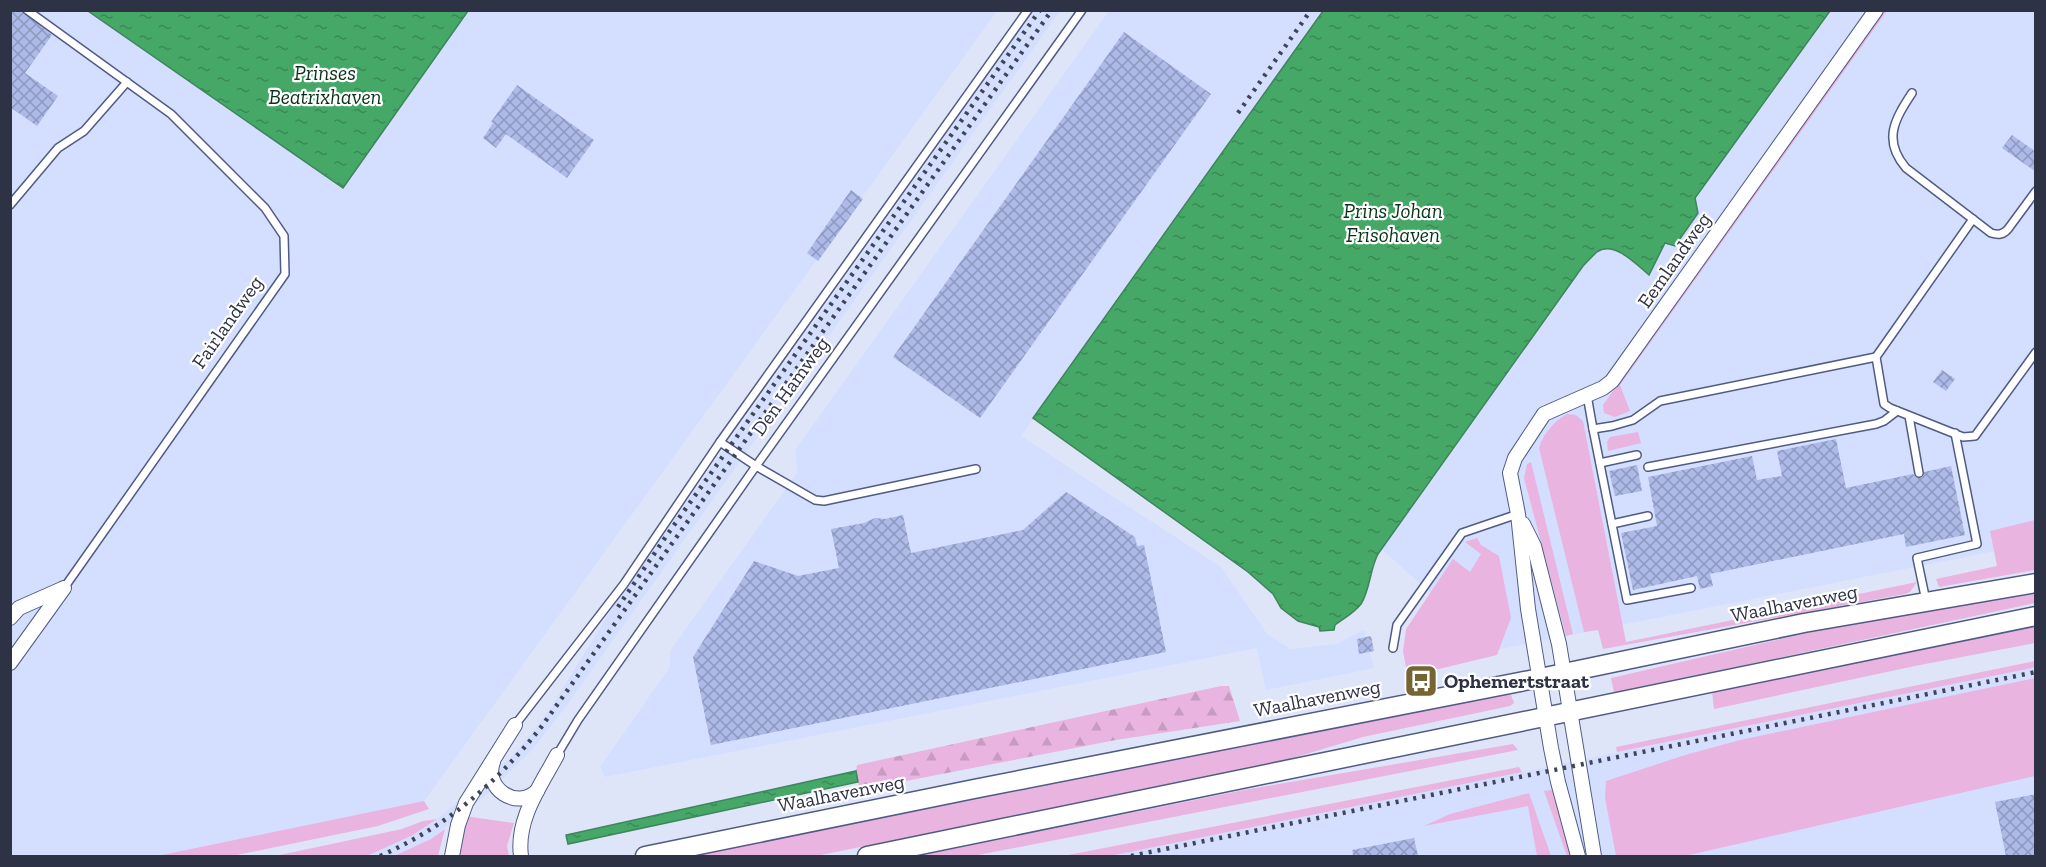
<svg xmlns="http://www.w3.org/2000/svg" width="2046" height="867" font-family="'Zilla Slab',serif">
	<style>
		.built { fill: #d4deff }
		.grass { fill: #e9b4e0 }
		.forest { fill: url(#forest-firs) }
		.water { fill: url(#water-ripples); stroke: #3e855c; stroke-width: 1.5 }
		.building { fill: url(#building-cross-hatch) }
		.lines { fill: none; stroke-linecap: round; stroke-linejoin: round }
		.service-casing { stroke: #505b83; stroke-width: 10 }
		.minor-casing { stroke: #505b83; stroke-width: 16 }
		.tertiary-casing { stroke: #505b83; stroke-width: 21 }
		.service { stroke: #fff; stroke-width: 7 }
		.minor { stroke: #fff; stroke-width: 14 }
		.tertiary { stroke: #fff; stroke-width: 18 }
		.rail { stroke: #3f4557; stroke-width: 4.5; stroke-dasharray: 3 6; stroke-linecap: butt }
		.labels { text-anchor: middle; stroke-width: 4.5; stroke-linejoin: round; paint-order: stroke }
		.street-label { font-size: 20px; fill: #2d3244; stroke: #fff }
		.poi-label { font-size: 20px; font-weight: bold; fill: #2d3244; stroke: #fff; text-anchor: start }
		.water-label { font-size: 21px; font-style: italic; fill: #093319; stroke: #fff }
	</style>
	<defs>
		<pattern id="forest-firs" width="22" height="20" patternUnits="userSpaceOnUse" patternTransform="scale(1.5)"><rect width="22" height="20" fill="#e9b4e0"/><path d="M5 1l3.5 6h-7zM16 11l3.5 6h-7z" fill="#c89bc1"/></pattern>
		<pattern id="water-ripples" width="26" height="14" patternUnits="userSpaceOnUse" patternTransform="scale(1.5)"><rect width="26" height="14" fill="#45a866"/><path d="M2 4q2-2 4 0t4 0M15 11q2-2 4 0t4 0" fill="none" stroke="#3a8956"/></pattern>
		<pattern id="building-cross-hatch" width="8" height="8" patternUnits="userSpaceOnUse" patternTransform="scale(1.5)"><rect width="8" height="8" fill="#adbae8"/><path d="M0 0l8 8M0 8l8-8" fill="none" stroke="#8d98be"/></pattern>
	</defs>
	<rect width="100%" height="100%" fill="#dfe5f8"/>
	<!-- built -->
	<g class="built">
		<polygon points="10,11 88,11 343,187 468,11 997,11 424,801 157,856 11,856"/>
		<polygon points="1034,11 1060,11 564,709 531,751 487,794 431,839 394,856 367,856 413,835 432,823 511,757 531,734 548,712 618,599"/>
		<polygon points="1109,11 1323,11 1021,436 1221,567 1267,634 1291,649 1336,644 1364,630 1374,668 1266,690 1257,648 605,777 600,767 670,667 670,651 798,472 795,450"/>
		<polygon points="1699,11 2035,11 2035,543 1495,650 1334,507"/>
		<polygon points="2035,667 2035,678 1740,740 1685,755 1606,781 1605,798 1616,856 1110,856"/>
		<polygon points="2035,776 2035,856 1685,856"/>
	</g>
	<!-- grass -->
	<g class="grass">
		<polygon points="1883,11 1887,11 1620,385 1630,411 1615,417 1604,413 1603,405 1608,398"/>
		<path d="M1567,414L1576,415L1583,421L1626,642L1917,582L1910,592L1905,594L1603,649L1598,630L1584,632L1539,448C1543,434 1554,421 1567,414Z"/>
		<polygon points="1638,432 1641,443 1608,451 1607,442 1610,437"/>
		<polygon points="1531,462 1573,634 1566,636 1524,478 1527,464"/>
		<polygon points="2035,520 2035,570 1939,587 1936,579 1997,566 1990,531"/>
		<polygon points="1477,538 1481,545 1499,556 1511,618 1497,655 1414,675 1407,672 1403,651 1406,629 1453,559 1470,572 1481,554 1465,542"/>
		<polygon points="2035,591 2035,603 1614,693 1611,678 1838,626"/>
		<polygon points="2035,623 2035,643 1915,666 1714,709 1712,691"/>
		<polygon points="2035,661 2035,667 2027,669 1617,752 1616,747"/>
		<polygon points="2035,678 2035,776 1685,856 1616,856 1605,798 1606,781 1685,755 1740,740"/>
		<polygon points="1505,693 1511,695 1514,703 1510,706 1363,737 1283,761 816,856 690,856 1257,740"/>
		<polygon points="1513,744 1518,750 973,856 918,856 1244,790"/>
		<polygon points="1519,767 1522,772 1110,856 1063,856"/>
		<polygon points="1552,790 1571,856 1567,856 1544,791"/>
		<polygon points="1529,793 1551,856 1537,856 1528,806 1424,826 1450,814"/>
		<polygon points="424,801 429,809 378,826 232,856 157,856"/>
		<polygon points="464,816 514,823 507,846 509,856 458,856"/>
		<polygon points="437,819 413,835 367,856 275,856 402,829 423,821"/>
		<polygon points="445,829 438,856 394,856 431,839"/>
	</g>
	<!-- forest -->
	<polygon class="forest" points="1221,686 1229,686 1240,721 1116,740 865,789 859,786 856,771 857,765"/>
	<!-- water -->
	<g class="water">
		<polygon points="88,11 468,11 343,188"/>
		<path d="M1323,11H1830L1695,198L1698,213L1675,246L1665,243L1649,275C1637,265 1614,240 1597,252C1592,256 1587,262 1583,266L1378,554C1370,569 1370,590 1361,604C1354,613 1343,619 1335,625L1334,630L1320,631L1319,627L1298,621L1281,608L1273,594L1248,572L1033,418Z"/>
		<polygon points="856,771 858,782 568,844 566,835"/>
	</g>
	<!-- building -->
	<g class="building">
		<polygon points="10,10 21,10 52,35 25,73 58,96 37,126 10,107"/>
		<polygon points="1124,32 1211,94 980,418 893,357"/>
		<polygon points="517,85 594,140 567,178 506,134 496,148 483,138 493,123 491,122"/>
		<polygon points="2012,135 2036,152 2036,172 2002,148"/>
		<polygon points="851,190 863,199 818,261 807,253"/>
		<polygon points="1942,370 1955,379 1946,391 1933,382"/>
		<polygon points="1836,439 1846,488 1913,474 1917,478 1921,478 1924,475 1924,472 1951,466 1965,535 1906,547 1904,534 1710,574 1713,586 1700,589 1697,576 1633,590 1621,533 1657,526 1648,477 1752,456 1757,480 1782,476 1777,451"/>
		<polygon points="1637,465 1642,491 1615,496 1609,471"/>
		<polygon points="1066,492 1135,537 1137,546 1144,545 1166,652 711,745 693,657 754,561 798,576 839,568 831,529 864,523 875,518 885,519 903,515 911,553 1023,530"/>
		<polygon points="1371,636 1374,651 1359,654 1357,639"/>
		<polygon points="2036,794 2036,856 2006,856 1995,802"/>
		<polygon points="1414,838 1418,856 1353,856 1352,850"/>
	</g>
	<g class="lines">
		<defs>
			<g id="service">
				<polyline points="27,10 171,114 265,208 284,236 285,274 64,588"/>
				<path d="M1912,93C1895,119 1882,140 1906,168L1991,233C1998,235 2003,235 2008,229L2036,191"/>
				<polyline points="10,205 58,148 84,131 127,82"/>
				<polyline points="1973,219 1876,357 1884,404 1890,408 1963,437 1975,436 2036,352"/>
				<polyline points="1587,395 1593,429 1612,426 1633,420 1660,401 1876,357"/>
				<polyline points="1909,416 1919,473"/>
				<polyline points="1593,429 1627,600 1691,588"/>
				<polyline points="720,442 756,466 815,500 824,501 976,469"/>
				<polyline points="1600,463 1637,455"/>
				<polyline points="1648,467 1876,424 1884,421 1897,411"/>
				<polyline points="1612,524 1648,516"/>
				<polyline points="1926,601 1917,558 1977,544 1955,433"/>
				<polyline points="1393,648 1397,625 1462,533 1518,514"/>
				<polyline points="515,725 624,584 720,442 1028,10"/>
				<polyline points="557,755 578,720 756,466 1082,10"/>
			</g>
			<g id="minor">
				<polyline points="1523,524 1534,546 1559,644 1594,856"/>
				<polyline points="10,618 19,608 62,589"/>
				<polyline points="10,663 64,588"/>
				<path d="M493,762C483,788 517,811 537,791"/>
				<polyline points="452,856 458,825 466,803 515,725"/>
				<path d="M521,856C516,819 540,787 557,755"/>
				<polyline points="1578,856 1558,782 1551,748 1528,609 1518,514 1510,473 1515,458 1544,414 1603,388 1612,381 1876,10"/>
			</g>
			<g id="tertiary">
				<polyline points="645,856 974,789 1540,678 1804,623 2036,583"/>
				<polyline points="867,856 2036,616"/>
			</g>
		</defs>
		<!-- service casing -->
		<use href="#service" class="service-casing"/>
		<!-- minor casing -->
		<use href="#minor" class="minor-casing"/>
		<!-- tertiary casing -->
		<use href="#tertiary" class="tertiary-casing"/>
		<!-- service -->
		<use href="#service" class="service"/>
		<!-- minor -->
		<use href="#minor" class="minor"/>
		<!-- tertiary -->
		<use href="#tertiary" class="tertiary"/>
		<!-- rail -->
		<g class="rail">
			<polyline points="1238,113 1311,10"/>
			<polyline points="618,607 667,535 1040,10"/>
			<path d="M380,856C446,827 497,783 542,726L1052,10"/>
			<polyline points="1131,856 2036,672"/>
		</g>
	</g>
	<!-- icons -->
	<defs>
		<symbol id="bus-square" viewBox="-11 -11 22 22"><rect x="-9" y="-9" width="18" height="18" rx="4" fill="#756533" stroke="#fff"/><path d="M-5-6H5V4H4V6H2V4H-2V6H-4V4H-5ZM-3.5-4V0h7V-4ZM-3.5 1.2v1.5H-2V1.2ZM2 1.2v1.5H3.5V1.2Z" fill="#fff"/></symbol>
	</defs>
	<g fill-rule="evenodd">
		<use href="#bus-square" x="1402" y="662" width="38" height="38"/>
	</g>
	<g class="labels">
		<!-- street labels -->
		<g class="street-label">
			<text transform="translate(1674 260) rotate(-55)" y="7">Eemlandweg</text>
			<text transform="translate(227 322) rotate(-55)" y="7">Fairlandweg</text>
			<text transform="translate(790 386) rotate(-54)" y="7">Den Hamweg</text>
			<text transform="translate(1794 603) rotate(-11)" y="7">Waalhavenweg</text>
			<text transform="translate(1317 698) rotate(-11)" y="7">Waalhavenweg</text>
			<text transform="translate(841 793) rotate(-11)" y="7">Waalhavenweg</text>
		</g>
		<!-- poi labels -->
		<g class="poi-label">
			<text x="1444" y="688">Ophemertstraat</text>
		</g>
		<!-- water labels -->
		<g class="water-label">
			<text x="325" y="80">Prinses<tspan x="325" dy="24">Beatrixhaven</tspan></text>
			<text x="1393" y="218">Prins Johan<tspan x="1393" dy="24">Frisohaven</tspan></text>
		</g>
	</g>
	<!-- border -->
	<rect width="2046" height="867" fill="none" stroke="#2d3244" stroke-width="24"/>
</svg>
